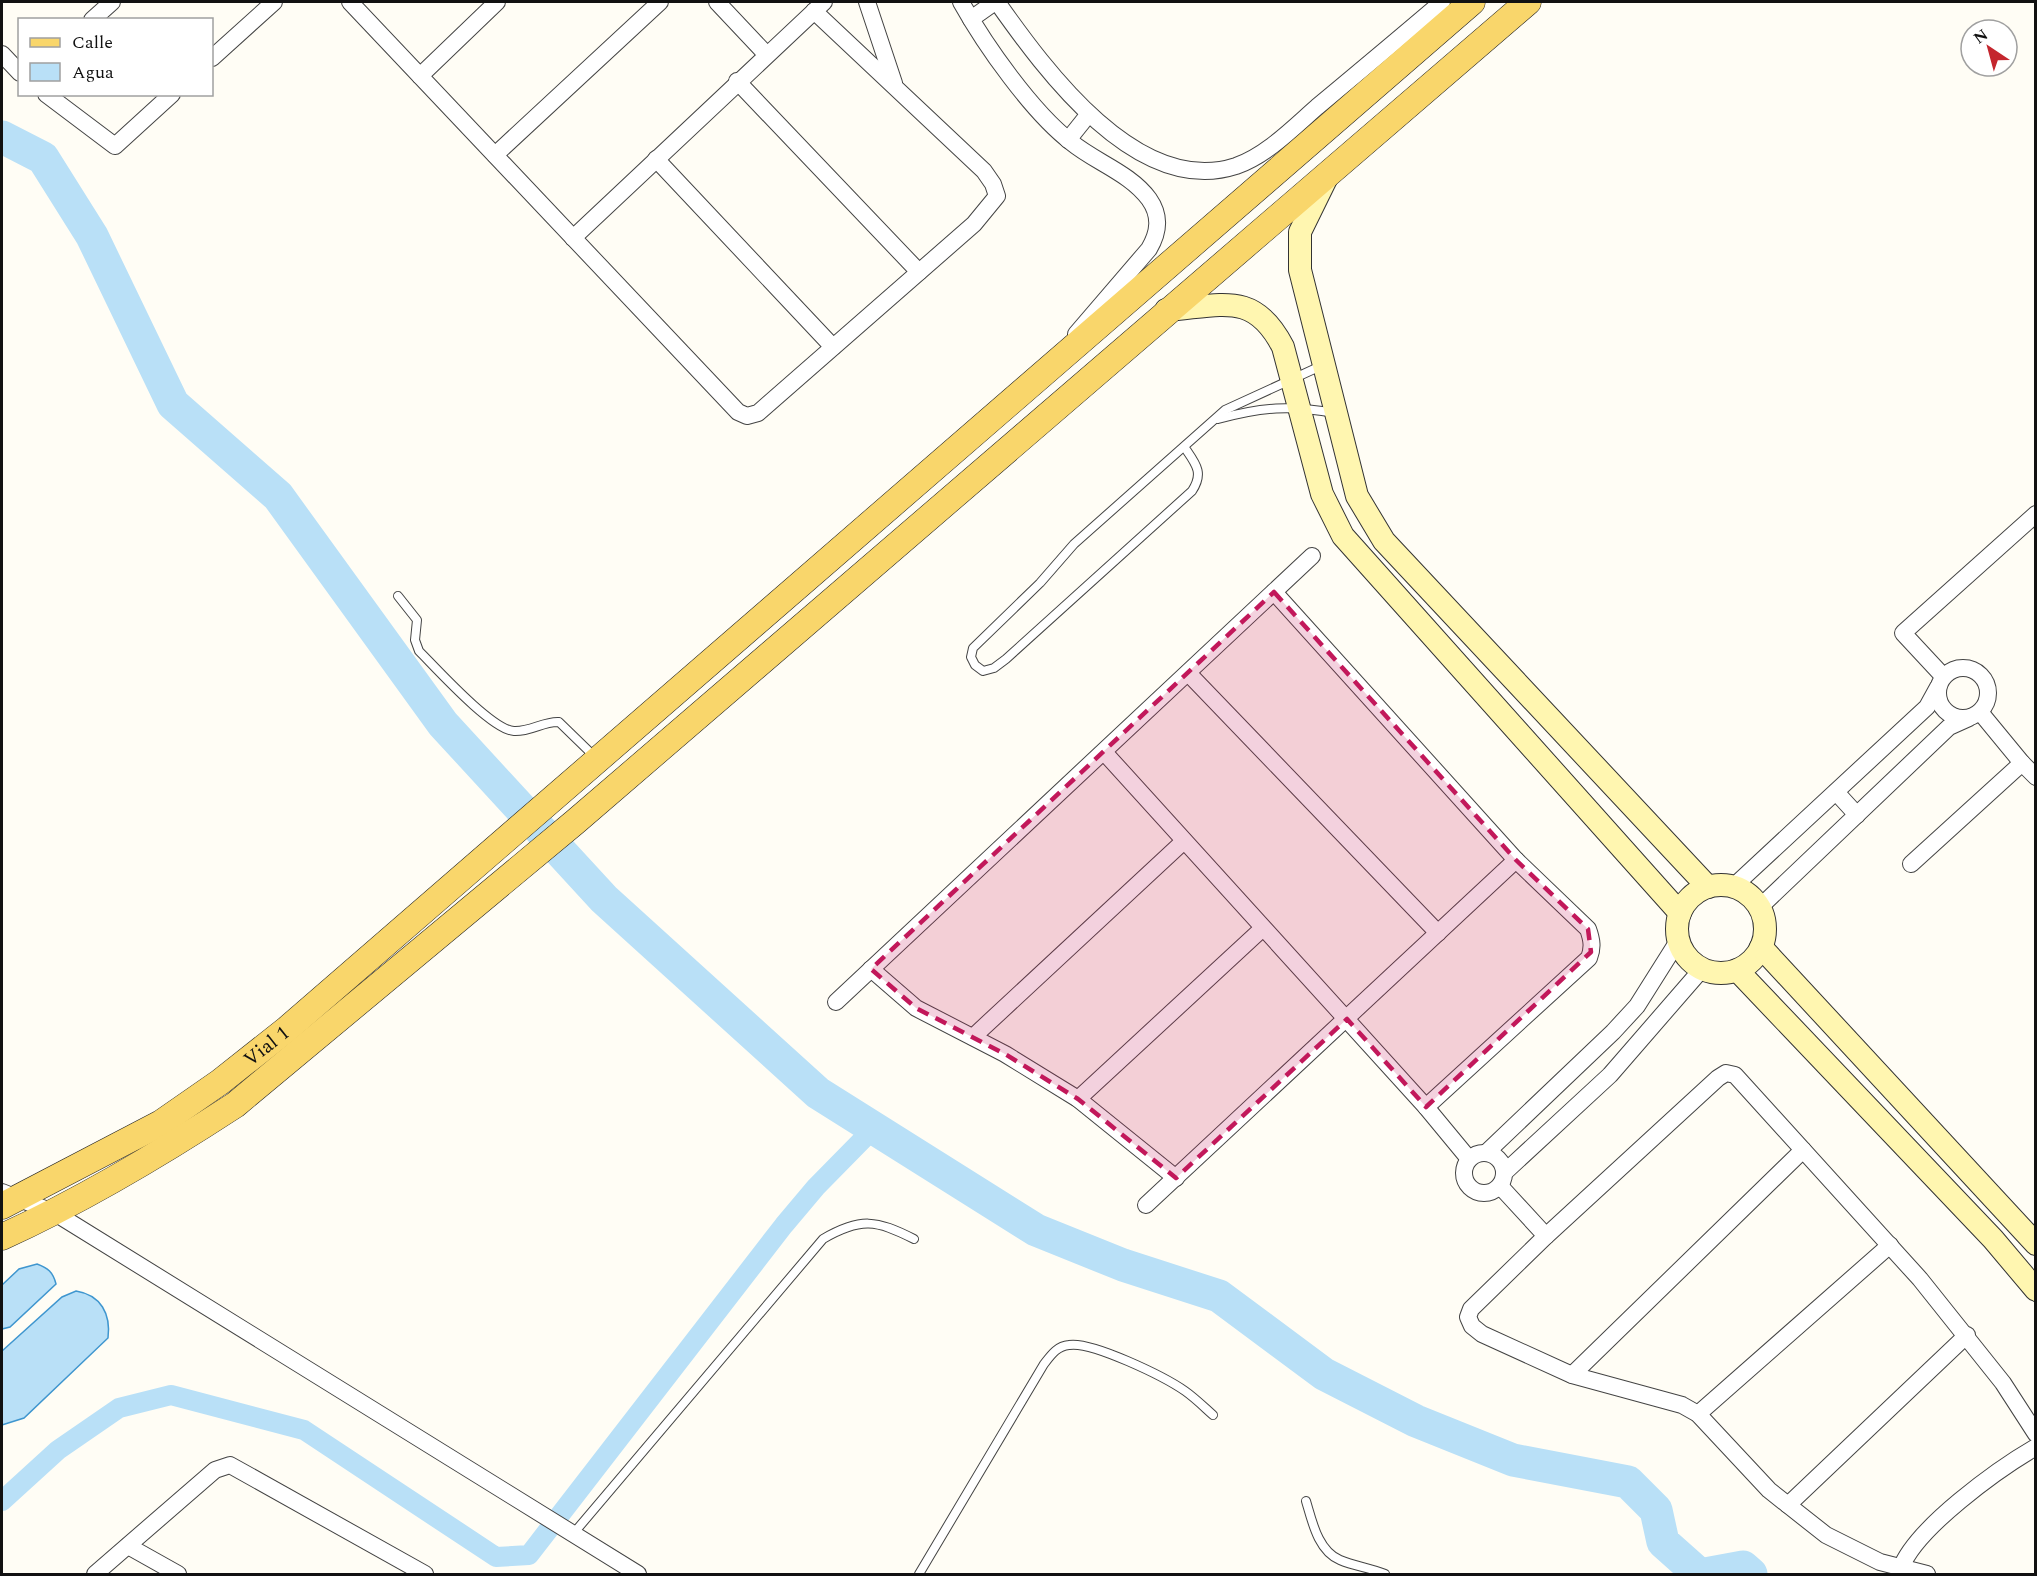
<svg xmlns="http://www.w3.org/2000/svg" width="2037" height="1576" font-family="Spectral,serif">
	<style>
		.water { fill: #b9e0f7; stroke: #3f96cf; stroke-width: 1.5 }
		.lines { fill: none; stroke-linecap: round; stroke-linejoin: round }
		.canal { stroke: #b9e0f7; stroke-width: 20 }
		.river { stroke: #b9e0f7; stroke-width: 33 }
		.lane-casing { stroke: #444; stroke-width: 10 }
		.street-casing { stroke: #444; stroke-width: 18 }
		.secondary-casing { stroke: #333; stroke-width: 24 }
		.primary-casing { stroke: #222; stroke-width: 27 }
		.lane { stroke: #fff; stroke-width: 8 }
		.street { stroke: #fff; stroke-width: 16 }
		.secondary { stroke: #fff6b0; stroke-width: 22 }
		.primary { stroke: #f9d66b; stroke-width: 26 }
		.marked { fill: #c2185b; fill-opacity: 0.2; stroke: #c2185b; stroke-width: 4.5; stroke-dasharray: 12 8; stroke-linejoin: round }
		.labels { text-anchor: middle; stroke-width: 6; stroke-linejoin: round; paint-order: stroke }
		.street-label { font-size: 20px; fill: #111; stroke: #fff }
	</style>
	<rect width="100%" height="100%" fill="#fffdf5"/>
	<!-- water -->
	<g class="water">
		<path d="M37,1264C48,1268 53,1272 56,1284L10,1327L2,1329V1285L19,1269Z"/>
		<path d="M76,1291C101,1295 111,1314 108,1338L24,1418L2,1425V1351L62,1297Z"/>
	</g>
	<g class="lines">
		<!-- canal -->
		<polyline class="canal" points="2,1501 58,1450 119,1408 171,1395 304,1430 496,1557 529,1555 784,1225 816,1187 874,1128"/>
		<!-- river -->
		<g class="river">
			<polyline points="2,137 43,158 92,236 173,404 278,496 443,724 604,899 818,1093 1036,1230 1123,1265 1219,1296 1324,1374 1416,1421 1513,1460 1628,1482 1656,1510 1663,1542 1699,1574"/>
			<polyline points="1705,1574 1743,1567 1751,1574"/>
		</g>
		<defs>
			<g id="lane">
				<path d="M1218,419C1262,407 1290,405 1335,413"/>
				<path d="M1185,448C1196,464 1204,473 1192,491L1006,659L994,668L983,671L975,665L971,657L973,648L1040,583L1074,544L1225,410L1323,365"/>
				<path d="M398,596L417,620L415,640L419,651C437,669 492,730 514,731C530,732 544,721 559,722L595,757"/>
				<path d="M1306,1501C1312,1521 1318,1551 1340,1560C1354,1566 1370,1568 1385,1574"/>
				<path d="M573,1534L823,1239C861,1217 876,1220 914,1239"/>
				<path d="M919,1574L1044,1364C1051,1355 1057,1346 1069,1345C1092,1341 1165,1377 1185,1391C1195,1398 1204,1407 1213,1415"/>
			</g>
			<g id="street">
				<polyline points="350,2 738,412 747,416 758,413 974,224 997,196 993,184 984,171 814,11"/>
				<polyline points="717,2 766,54"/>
				<polyline points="867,2 894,83"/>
				<path d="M961,2C985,45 1032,112 1071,142C1095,162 1130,173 1149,199C1161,216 1159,232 1149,249L1076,334"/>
				<path d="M997,2C1045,70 1138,198 1236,166C1267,155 1293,128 1317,107C1359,72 1401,37 1442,2"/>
				<polyline points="971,19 995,2"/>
				<polyline points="92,20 112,2"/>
				<polyline points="2,54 20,73"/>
				<polyline points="212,58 274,2"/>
				<polyline points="420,76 497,2"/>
				<polyline points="737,81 919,272"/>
				<polyline points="46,94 115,146 172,94"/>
				<polyline points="1068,140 1088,115"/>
				<polyline points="495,155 660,2"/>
				<polyline points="656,159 833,347"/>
				<polyline points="573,238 824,2"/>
				<path d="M1274,592L1516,860L1588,929C1592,940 1593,948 1589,958L1426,1107"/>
				<circle cx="1963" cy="693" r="25"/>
				<polyline points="1188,673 1438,933"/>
				<polyline points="1943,676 1903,633 2036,514"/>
				<polyline points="1980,712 2022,763"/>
				<polyline points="1104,752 1426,1107 1469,1159"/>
				<polyline points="1836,792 1857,815"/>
				<polyline points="1911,864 2022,763 2036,777"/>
				<polyline points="1733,887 1927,707 1938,687"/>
				<polyline points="1759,908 1949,727 1969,718"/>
				<polyline points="871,969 916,1008 1005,1054 1078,1099 1176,1178"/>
				<polyline points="836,1002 1312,556"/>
				<polyline points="973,1037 1184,841"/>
				<polyline points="1078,1099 1263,928"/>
				<polyline points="1487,1152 1613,1032 1637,1006 1678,941"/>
				<circle cx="1484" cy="1173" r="20"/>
				<polyline points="1505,1172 1610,1075 1702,969"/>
				<polyline points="1500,1186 1546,1236"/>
				<polyline points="2,1192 55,1213 638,1574"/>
				<polyline points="1146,1205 1516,860"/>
				<polyline points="1572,1375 1803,1150"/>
				<polyline points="1698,1414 1890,1245"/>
				<polyline points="1788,1505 1967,1335"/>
				<polyline points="128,1546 178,1574"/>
				<path d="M1901,1568C1916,1528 1998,1469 2036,1447"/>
				<polyline points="95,1574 215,1470 230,1465 425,1574"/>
				<polyline points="1927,1574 1880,1562 1826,1535 1769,1490 1698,1414 1682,1405 1572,1375 1482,1334 1472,1326 1468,1317 1471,1309 1546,1236 1718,1078 1726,1073 1735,1075 1920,1279 2003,1383 2036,1434"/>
			</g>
			<g id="secondary">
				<polyline points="1327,177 1300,232 1300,270 1357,496 1384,541 1708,887"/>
				<path d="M1166,310C1221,306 1254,290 1283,347L1322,494L1343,536L1680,913"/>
				<circle cx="1721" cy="929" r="44"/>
				<polyline points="1761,947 2036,1244"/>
				<polyline points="1737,970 1993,1239 2036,1290"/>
			</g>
			<g id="primary">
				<path id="s1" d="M2,1206L161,1123L220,1082L287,1029L1472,2"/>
				<path d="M2,1237C83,1200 160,1154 235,1105L575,822L1528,2"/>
			</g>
		</defs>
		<!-- lane casing -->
		<use href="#lane" class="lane-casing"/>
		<!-- street casing -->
		<use href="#street" class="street-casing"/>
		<!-- secondary casing -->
		<use href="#secondary" class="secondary-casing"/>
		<!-- primary casing -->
		<use href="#primary" class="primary-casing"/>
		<!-- lane -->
		<use href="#lane" class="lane"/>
		<!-- street -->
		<use href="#street" class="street"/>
		<!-- secondary -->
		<use href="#secondary" class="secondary"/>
		<!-- primary -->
		<use href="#primary" class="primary"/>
	</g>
	<!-- marked area -->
	<path class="marked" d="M1274,592L1516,860L1588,929L1591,952L1426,1107L1347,1019L1176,1178L1078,1099L1005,1054L916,1008L871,969Z"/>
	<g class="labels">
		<!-- street labels -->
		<g class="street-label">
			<text dy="7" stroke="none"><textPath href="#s1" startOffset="310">Vial 1</textPath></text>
		</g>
	</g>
	<!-- border -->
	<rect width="2037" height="1576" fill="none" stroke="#111111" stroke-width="6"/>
	<!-- legend -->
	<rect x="18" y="18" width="195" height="78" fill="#ffffff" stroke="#a0a0a0" stroke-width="1.5"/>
	<rect x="30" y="38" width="30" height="9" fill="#f9d66b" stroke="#a0a0a0" stroke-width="1.5"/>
	<text x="72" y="48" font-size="18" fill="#111111">Calle</text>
	<rect x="30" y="63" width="30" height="18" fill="#b9e0f7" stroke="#a0a0a0" stroke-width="1.5"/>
	<text x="72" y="78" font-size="18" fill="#111111">Agua</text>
	<!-- north arrow -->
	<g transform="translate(1989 48) rotate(324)"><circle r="28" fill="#ffffff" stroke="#a0a0a0" stroke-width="1.5"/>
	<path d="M0-4.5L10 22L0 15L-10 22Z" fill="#c4262e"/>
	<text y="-9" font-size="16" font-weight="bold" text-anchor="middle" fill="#111111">N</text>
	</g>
</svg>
